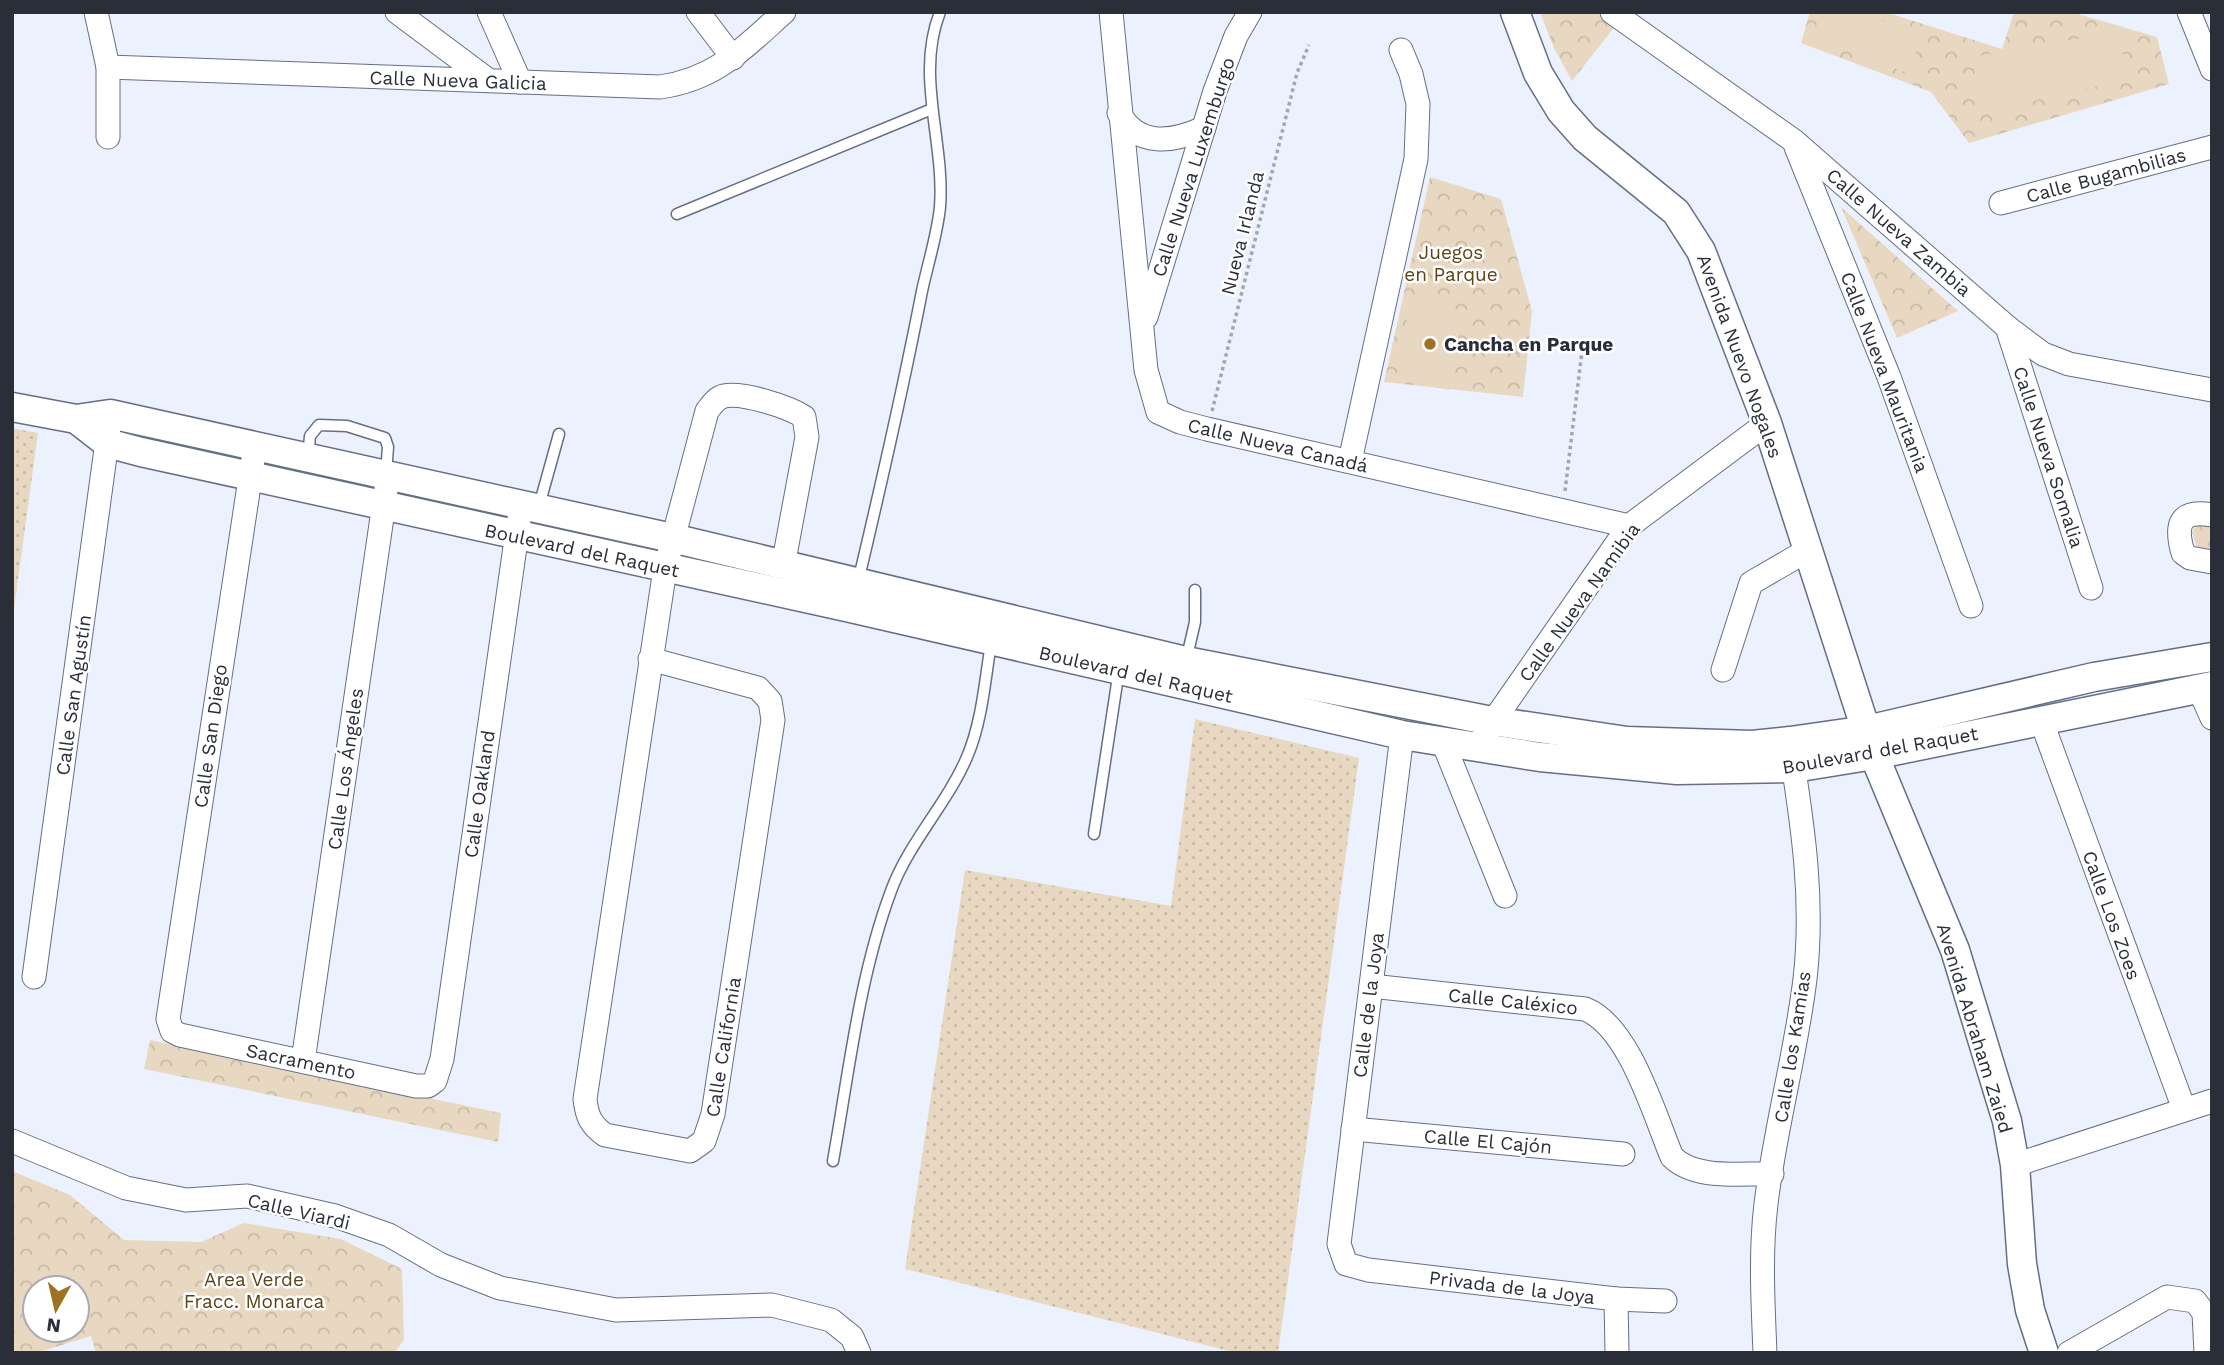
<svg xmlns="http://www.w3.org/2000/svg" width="2224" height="1365" font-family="'Work Sans',sans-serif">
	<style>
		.grass { fill: url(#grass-dots) }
		.park { fill: url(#park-crowns); fill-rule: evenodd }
		.pitch { fill: #e8d8c1 }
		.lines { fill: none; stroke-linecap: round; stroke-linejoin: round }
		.service-casing { stroke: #646f87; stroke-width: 13 }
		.minor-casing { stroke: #646f87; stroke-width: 25 }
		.tertiary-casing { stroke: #646f87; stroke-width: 31 }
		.path { stroke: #a1a6b1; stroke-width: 3.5; stroke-dasharray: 3.5 3.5; stroke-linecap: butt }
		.service { stroke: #fff; stroke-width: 10 }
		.minor { stroke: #fff; stroke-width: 23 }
		.tertiary { stroke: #fff; stroke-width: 28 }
		.poi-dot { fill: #9f7123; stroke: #fff; stroke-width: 2.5 }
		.labels { text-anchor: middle; stroke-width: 5; stroke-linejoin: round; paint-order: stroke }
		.street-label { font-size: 19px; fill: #2a2e39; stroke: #fff }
		.park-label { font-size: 19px; fill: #5d4217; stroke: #fff }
		.poi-label { font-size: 19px; font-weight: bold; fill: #2a2e39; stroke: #fff; text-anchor: start }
	</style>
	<defs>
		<pattern id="grass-dots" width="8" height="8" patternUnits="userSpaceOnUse" patternTransform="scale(1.75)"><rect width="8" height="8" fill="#e8d8c1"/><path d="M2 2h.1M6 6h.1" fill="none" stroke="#c7baa7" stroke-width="1.8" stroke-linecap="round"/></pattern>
		<pattern id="park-crowns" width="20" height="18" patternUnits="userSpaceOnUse" patternTransform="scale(1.75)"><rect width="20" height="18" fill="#e8d8c1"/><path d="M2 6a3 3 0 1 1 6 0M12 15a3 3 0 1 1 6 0" fill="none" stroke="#c7baa7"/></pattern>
	</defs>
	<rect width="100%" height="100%" fill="#ecf2fd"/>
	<!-- grass -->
	<g class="grass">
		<polygon points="12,428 38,433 12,623"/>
		<polygon points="1195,719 1359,758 1278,1353 1237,1353 905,1269 965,870 1171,906"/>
	</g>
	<!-- park -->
	<g class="park">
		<polygon points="1540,12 1599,12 1616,25 1572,81 1554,48"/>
		<polygon points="1810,12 1885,12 2002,49 2014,12 2071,12 2157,37 2169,84 1969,143 1931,92 1801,43"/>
		<polygon points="1430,177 1501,199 1532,311 1523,397 1384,382"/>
		<polygon points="1841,207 1958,311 1897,338"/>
		<polygon points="2199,521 2212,524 2212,551 2198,552 2192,532"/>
		<polygon points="150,1040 501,1113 498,1142 144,1069"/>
		<path d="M12,1171L70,1195L124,1240L201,1242L244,1223L341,1239L402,1269L404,1339L395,1353H96L91,1336L36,1353H12ZM77,1288V1330H35V1288Z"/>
	</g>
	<!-- pitch -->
	<g class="pitch">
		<polygon points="1821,12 1855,12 1923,34 1908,73 1812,38"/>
		<polygon points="2117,32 2129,79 1984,112 1972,57"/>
		<polygon points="1410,298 1463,311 1449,390 1399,378"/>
	</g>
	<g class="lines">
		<defs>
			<g id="service">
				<polyline points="677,214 932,109"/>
				<polyline points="308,458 310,436 319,425 347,426 385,438 388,447 386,473"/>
				<polyline points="539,506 559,434"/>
				<path d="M858,582C881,485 903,389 922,291C928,263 937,236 940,207C945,141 915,76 940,12"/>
				<polyline points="1186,661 1195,622 1195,590"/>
				<polyline points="1094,834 1119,670"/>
				<path d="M833,1161C849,1072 859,977 891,891C909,842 947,804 967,757C982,722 985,680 991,643"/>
			</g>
			<g id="minor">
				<polyline points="96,12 108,67 108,137"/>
				<polyline points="397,12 488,80"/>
				<polyline points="489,12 520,82"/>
				<polyline points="698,12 733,58"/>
				<polyline points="1111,12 1146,370 1158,412 1180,422 1207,429 1629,526"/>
				<polyline points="1612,12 1794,141 2007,327 2043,354 2069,364 2212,390"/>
				<polyline points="2189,12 2212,69"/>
				<path d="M108,67L660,87C716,79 743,49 784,12"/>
				<path d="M1119,113C1138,148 1173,142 1204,128"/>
				<polyline points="1796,147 1889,377 1971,606"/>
				<polyline points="2001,203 2212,147"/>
				<polyline points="1146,317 1215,91 1236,36 1250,12"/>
				<polyline points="2007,327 2091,588"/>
				<polyline points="255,446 168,1019 172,1031 180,1035 416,1086 428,1086 435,1081 442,1059 521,505"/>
				<polyline points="1350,461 1416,159 1418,104 1411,74 1401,50"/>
				<path d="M2212,515C2179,509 2175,525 2183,553L2190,558L2212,562"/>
				<path d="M650,659L758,688L770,701L773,720L713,1114L704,1141L690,1151L605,1135C591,1125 587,1117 585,1099L665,569L707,411C712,405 716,398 724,396C743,392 789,407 804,417L807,437L783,566"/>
				<polyline points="1723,670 1751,583 1808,550"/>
				<polyline points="2199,689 2212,718"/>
				<polyline points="2041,720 2184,1109"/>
				<polyline points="1485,733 1629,526 1767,423"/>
				<polyline points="1402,735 1339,1244 1346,1264 1368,1270 1616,1299 1617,1353"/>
				<polyline points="1443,742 1505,896"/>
				<polyline points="34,977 109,427"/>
				<path d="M1371,986L1585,1009C1629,1026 1654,1114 1672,1157C1696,1180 1739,1173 1772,1174"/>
				<polyline points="303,1061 388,476"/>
				<polyline points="1353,1129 1623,1154"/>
				<polyline points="12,1141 126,1188 186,1200 247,1196 335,1216 389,1235 441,1265 500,1288 616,1310 772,1305 831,1320 852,1337 859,1353"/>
				<polyline points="2015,1165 2212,1101"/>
				<polyline points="1616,1299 1665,1301"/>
				<path d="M1765,1353C1763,1304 1760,1253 1766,1204C1775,1128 1796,1054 1805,979C1814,901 1803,827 1791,751"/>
				<polyline points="2069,1353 2167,1297 2195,1301 2204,1313 2206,1353"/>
			</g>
			<g id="tertiary">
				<polyline points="1515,12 1538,73 1561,111 1585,138 1676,212 1701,251 1767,423 1874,755 1955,950 2007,1121 2015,1165 2022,1264 2030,1310 2044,1353"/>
				<polyline points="12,407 76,419 110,414 672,538 1186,661 1492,721 1627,741 1752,745 1790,741 1867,730 2094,677 2212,657"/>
				<polyline points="76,419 107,443 141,452 851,608 1402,735 1540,757 1677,770 1794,768 1874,755 2212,686"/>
			</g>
		</defs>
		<!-- service casing -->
		<use href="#service" class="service-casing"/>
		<!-- minor casing -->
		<use href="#minor" class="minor-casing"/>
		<!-- tertiary casing -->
		<use href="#tertiary" class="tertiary-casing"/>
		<!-- path -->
		<g class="path">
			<polyline points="1212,411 1297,73 1309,45"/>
			<polyline points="1565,491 1582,351"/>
		</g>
		<!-- service -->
		<use href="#service" class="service"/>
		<!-- minor -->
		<use href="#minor" class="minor"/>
		<!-- tertiary -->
		<use href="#tertiary" class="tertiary"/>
	</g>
	<!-- markers -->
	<circle class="poi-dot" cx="1430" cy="344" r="7"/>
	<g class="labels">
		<!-- street labels -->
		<g class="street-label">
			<text transform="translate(458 80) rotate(2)" y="7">Calle Nueva Galicia</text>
			<text transform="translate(1193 167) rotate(-72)" y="7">Calle Nueva Luxemburgo</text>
			<text transform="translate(2106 175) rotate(-15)" y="7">Calle Bugambilias</text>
			<text transform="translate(1899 232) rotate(41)" y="7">Calle Nueva Zambia</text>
			<text transform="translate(1242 233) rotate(-76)" y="7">Nueva Irlanda</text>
			<text transform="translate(1740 356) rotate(70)" y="7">Avenida Nuevo Nogales</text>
			<text transform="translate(1885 372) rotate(69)" y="7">Calle Nueva Mauritania</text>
			<text transform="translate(1278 445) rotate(13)" y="7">Calle Nueva Canadá</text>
			<text transform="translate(2049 457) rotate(72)" y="7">Calle Nueva Somalia</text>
			<text transform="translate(582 550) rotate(12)" y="7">Boulevard del Raquet</text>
			<text transform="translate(1579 602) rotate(-54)" y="7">Calle Nueva Namibia</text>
			<text transform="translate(1136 674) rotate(13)" y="7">Boulevard del Raquet</text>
			<text transform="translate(73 695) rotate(-82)" y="7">Calle San Agustín</text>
			<text transform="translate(210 736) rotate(-82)" y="7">Calle San Diego</text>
			<text transform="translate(1880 750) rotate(-10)" y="7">Boulevard del Raquet</text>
			<text transform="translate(345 769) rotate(-82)" y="7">Calle Los Ángeles</text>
			<text transform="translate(479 794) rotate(-82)" y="7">Calle Oakland</text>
			<text transform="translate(2112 915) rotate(70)" y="7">Calle Los Zoes</text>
			<text transform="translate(1513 1001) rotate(6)" y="7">Calle Caléxico</text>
			<text transform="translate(1368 1005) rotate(-83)" y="7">Calle de la Joya</text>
			<text transform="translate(1975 1028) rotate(73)" y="7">Avenida Abraham Zaied</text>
			<text transform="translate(723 1047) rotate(-81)" y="7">Calle California</text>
			<text transform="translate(1792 1047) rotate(-81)" y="7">Calle los Kamias</text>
			<text transform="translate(301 1061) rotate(12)" y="7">Sacramento</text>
			<text transform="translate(1488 1141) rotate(5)" y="7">Calle El Cajón</text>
			<text transform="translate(299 1211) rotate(13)" y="7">Calle Viardi</text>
			<text transform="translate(1512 1287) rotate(7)" y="7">Privada de la Joya</text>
		</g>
		<!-- park labels -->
		<g class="park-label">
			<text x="1451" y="259">Juegos<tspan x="1451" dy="22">en Parque</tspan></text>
			<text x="254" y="1286">Area Verde<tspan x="254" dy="22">Fracc. Monarca</tspan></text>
		</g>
		<!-- poi labels -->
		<g class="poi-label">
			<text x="1444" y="351">Cancha en Parque</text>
		</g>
	</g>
	<!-- border -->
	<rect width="2224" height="1365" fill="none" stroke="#2a2e39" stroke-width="28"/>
	<!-- north arrow -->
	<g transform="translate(56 1309) rotate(188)"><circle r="33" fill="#ffffff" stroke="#aaabb0" stroke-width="2"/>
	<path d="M0-5L12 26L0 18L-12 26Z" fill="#9f7123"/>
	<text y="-10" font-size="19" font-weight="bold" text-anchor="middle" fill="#2a2e39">N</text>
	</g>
</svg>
